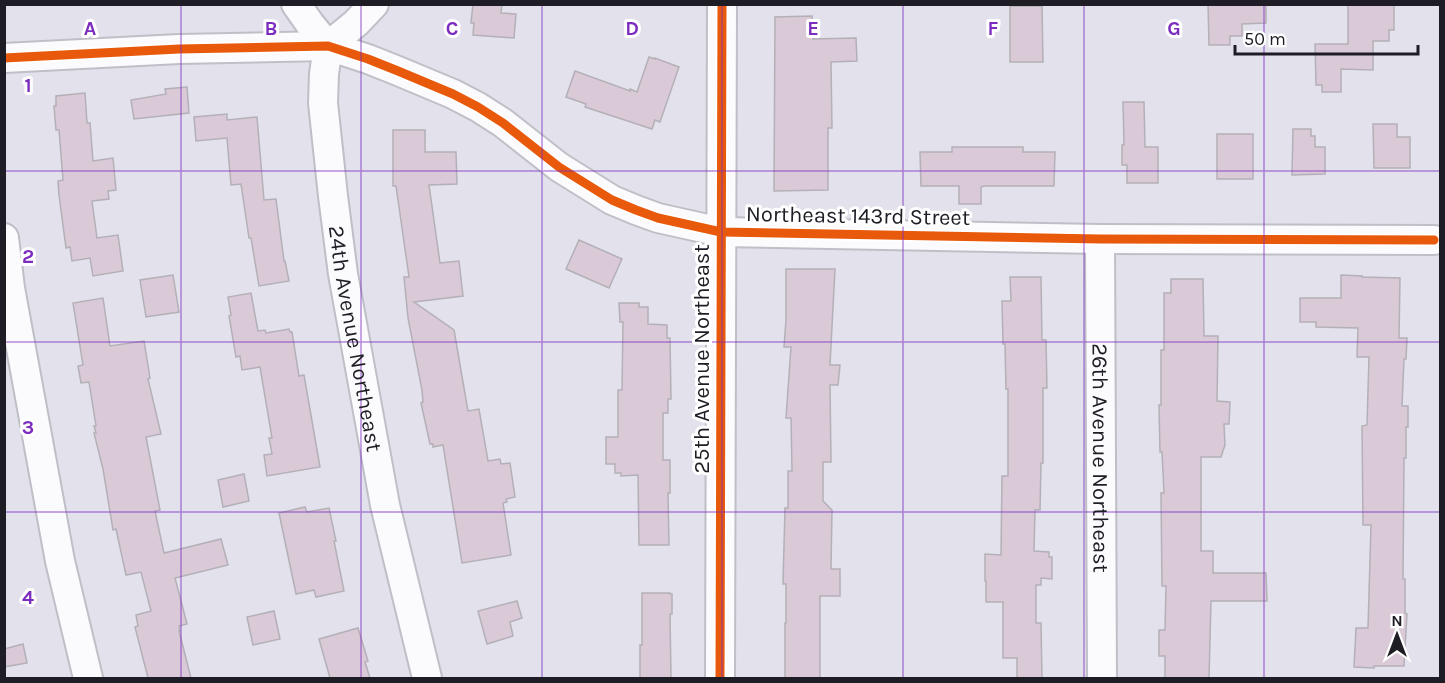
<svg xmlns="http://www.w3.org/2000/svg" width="1445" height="683" font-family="Karla,sans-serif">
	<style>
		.building { fill: #dac9d7; stroke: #b4b0b7; stroke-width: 1.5 }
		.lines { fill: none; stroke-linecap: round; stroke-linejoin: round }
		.minor-casing { stroke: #bfbfc7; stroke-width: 32 }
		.minor { stroke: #fbfafc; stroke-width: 28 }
		.cycleway-casing { stroke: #fff; stroke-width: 13 }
		.cycleway { stroke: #e8590c; stroke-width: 9 }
		.grid { fill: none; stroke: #7b2cbf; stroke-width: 1.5; stroke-opacity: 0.55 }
		.labels { text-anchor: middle; stroke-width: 6; stroke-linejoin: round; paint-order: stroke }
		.street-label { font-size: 22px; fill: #1e1c24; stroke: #fff }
		.grid-label { font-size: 20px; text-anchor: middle; font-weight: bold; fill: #7b2cbf; stroke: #fff; stroke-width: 6; stroke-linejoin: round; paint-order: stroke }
	</style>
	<rect width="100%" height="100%" fill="#e2e1ec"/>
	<!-- building -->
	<g class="building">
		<polygon points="473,4 502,4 501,13 516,14 514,38 473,35 474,23 471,23"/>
		<polygon points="1208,4 1266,4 1266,23 1242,24 1242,36 1230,36 1230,45 1209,45"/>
		<polygon points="1348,4 1394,4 1394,30 1389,30 1389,41 1373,41 1373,70 1341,69 1341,92 1322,92 1322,85 1316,85 1315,44 1348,44"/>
		<polygon points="1010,6 1042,6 1043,62 1010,62"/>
		<polygon points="812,16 813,39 856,38 857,61 831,62 832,128 828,128 828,190 774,191 775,17"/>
		<polygon points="649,57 655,59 655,58 679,67 660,122 655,120 652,129 585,107 586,104 566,97 575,71 630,91 630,89 637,92"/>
		<polygon points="187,87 189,113 134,119 131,100 166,94 165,89"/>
		<polygon points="85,93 87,123 90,123 93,161 113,158 116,190 108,191 109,199 92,201 97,238 118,235 123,271 93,276 90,258 72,261 70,247 66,248 59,195 58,181 63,180 59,130 56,130 54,106 56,106 56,96"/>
		<polygon points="1123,102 1144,102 1145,147 1158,147 1158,183 1127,183 1127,165 1122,165 1122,145 1124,145"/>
		<polygon points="227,114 227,120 257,117 264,200 276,199 284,261 285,261 289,281 259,286 251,238 249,238 241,184 231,185 227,138 196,141 194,117"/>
		<polygon points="1373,124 1397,124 1397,137 1410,137 1410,168 1374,168"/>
		<polygon points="1293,129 1311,129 1311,136 1315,136 1315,147 1325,147 1325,174 1292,175"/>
		<polygon points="393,130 425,130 425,152 456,152 457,184 429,185 440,263 459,261 463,296 414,302 454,330 468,411 479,409 488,461 500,459 501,464 510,463 515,497 506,499 507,502 503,503 511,555 462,563 443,445 433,447 433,444 430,444 421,403 423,402 422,390 408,318 404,277 409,277 396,186 393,186"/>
		<rect x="1217" y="134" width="36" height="45"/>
		<polygon points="952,147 1023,147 1023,152 1055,152 1054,186 984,186 981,187 981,204 959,204 959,186 921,186 920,152 952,152"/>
		<polygon points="579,240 622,259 609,288 566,269"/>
		<polygon points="786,269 835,269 830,365 840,365 838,385 830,385 831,462 823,462 823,501 832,510 831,569 840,569 840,596 820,596 820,678 785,678 785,623 786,623 786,584 783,584 785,508 788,508 788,471 792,471 791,418 786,418 791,347 784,347 786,320"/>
		<polygon points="173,275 179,312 146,317 140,280"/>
		<polygon points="1341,275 1362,276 1362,277 1400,278 1399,338 1407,338 1406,359 1404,359 1402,406 1408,406 1408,427 1406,427 1406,458 1404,458 1403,579 1405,579 1405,613 1407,614 1404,666 1374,666 1374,668 1354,667 1356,628 1368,628 1371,525 1363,525 1362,426 1367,425 1369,357 1357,357 1358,328 1316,327 1316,322 1300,322 1300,298 1341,298"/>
		<polygon points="1010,277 1041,277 1042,340 1046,340 1047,388 1043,388 1043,463 1041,463 1040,510 1035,510 1034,551 1049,552 1049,557 1052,557 1052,579 1041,578 1041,585 1036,585 1036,623 1041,623 1042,678 1017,678 1017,658 1003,658 1003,602 986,602 986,581 985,581 985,554 1001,555 1002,476 1008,476 1008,389 1006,389 1005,344 1003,344 1002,301 1011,301"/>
		<polygon points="1171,279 1203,279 1204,336 1218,336 1217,401 1230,402 1229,424 1224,424 1225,445 1221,457 1201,457 1201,551 1213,551 1213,573 1266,573 1267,601 1211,601 1209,678 1165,678 1165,656 1159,656 1159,630 1165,630 1166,586 1162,586 1161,493 1164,493 1162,452 1160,452 1159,405 1161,405 1161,350 1164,350 1164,293 1171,293"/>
		<polygon points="251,293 258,331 265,330 266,333 289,329 290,332 292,332 299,376 304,375 320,467 267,476 264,455 272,454 269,438 272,438 260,367 242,370 240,356 236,357 229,316 231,315 228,297"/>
		<polygon points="103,298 110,346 144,341 150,378 148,379 161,434 146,437 160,510 155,511 164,553 221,539 228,565 175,578 187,624 179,626 180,631 179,631 191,678 148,678 135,627 138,626 136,615 151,611 141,572 126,575 116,529 113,530 103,469 94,433 96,433 94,426 96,426 89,382 81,383 78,366 83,365 73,303"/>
		<polygon points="619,303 639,303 639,307 648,307 648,324 667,325 667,338 670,338 671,399 668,399 668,413 663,413 663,460 670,460 670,493 668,493 669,545 639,545 638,475 621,476 621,473 615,473 615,464 606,464 606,437 618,437 618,390 622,390 623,322 620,322"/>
		<polygon points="244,474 249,501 223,507 218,480"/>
		<polygon points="305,507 307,512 329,508 336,541 334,541 344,591 316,597 314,590 296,594 279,513"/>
		<polygon points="642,593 670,593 670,594 672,594 672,614 670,614 671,678 640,678 640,645 642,645"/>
		<polygon points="517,601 522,618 510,622 513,636 487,644 478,611"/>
		<polygon points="274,611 280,639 253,645 247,617"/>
		<polygon points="358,628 368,661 365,662 370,678 330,678 319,639"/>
		<polygon points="23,644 27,663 4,667 4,649"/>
	</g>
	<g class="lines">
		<defs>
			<g id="minor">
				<path id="s1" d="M296,4L310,24L328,46L324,74L323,103L333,196L343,274L385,505L427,678"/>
				<polyline points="328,46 356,23 374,4"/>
				<polyline points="4,58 179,49 328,46 368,59 398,71 453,94 478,107 503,123 559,167 612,200 636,210 658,218 721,232 1100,239 1434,240"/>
				<polyline points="4,238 10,288 60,561 88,678"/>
				<path id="s2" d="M1100,239L1102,678"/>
				<polyline points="720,678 722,4"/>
			</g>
		</defs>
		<!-- minor casing -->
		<use href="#minor" class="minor-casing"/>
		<!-- minor -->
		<use href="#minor" class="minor"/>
		<defs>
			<g id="cycleway">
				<polyline points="4,58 179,49 328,46 368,59 398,71 453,94 478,107 503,123 559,167 612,200 636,210 658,218 721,232 1100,239 1434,240"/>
				<polyline points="720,678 722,4"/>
			</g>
		</defs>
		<!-- cycleway casing -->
		<use href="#cycleway" class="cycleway-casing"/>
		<!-- cycleway -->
		<use href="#cycleway" class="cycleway"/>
	</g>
	<!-- grid -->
	<path class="grid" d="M181,4V678M361,4V678M542,4V678M722,4V678M903,4V678M1084,4V678M1264,4V678M4,171H1440M4,342H1440M4,512H1440"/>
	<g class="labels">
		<!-- street labels -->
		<g class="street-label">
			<text transform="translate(858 215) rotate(1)" y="8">Northeast 143rd Street</text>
			<text dy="8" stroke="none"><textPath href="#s1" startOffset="348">24th Avenue Northeast</textPath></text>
			<text transform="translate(701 359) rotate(-90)" y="8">25th Avenue Northeast</text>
			<text dy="8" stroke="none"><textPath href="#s2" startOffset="219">26th Avenue Northeast</textPath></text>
		</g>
	</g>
	<g class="grid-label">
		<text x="90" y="35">A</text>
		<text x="271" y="35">B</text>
		<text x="452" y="35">C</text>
		<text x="632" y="35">D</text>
		<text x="813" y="35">E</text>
		<text x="993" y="35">F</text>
		<text x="1174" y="35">G</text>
		<text x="28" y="92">1</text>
		<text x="28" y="263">2</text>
		<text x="28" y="434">3</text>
		<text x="28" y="604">4</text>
	</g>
	<!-- border -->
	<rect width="1445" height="683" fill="none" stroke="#1e1c24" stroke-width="12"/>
	<!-- north arrow -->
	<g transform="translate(1397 635)" stroke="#ffffff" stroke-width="4.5" paint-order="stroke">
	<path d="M0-4.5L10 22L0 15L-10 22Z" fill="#1e1c24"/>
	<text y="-9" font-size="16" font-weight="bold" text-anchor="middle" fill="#1e1c24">N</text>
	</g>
	<!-- scale -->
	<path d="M1235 45v9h183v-9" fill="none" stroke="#1e1c24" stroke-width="3"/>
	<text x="1244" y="45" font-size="18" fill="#1e1c24" stroke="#ffffff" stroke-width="4.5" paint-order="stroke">50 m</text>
</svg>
